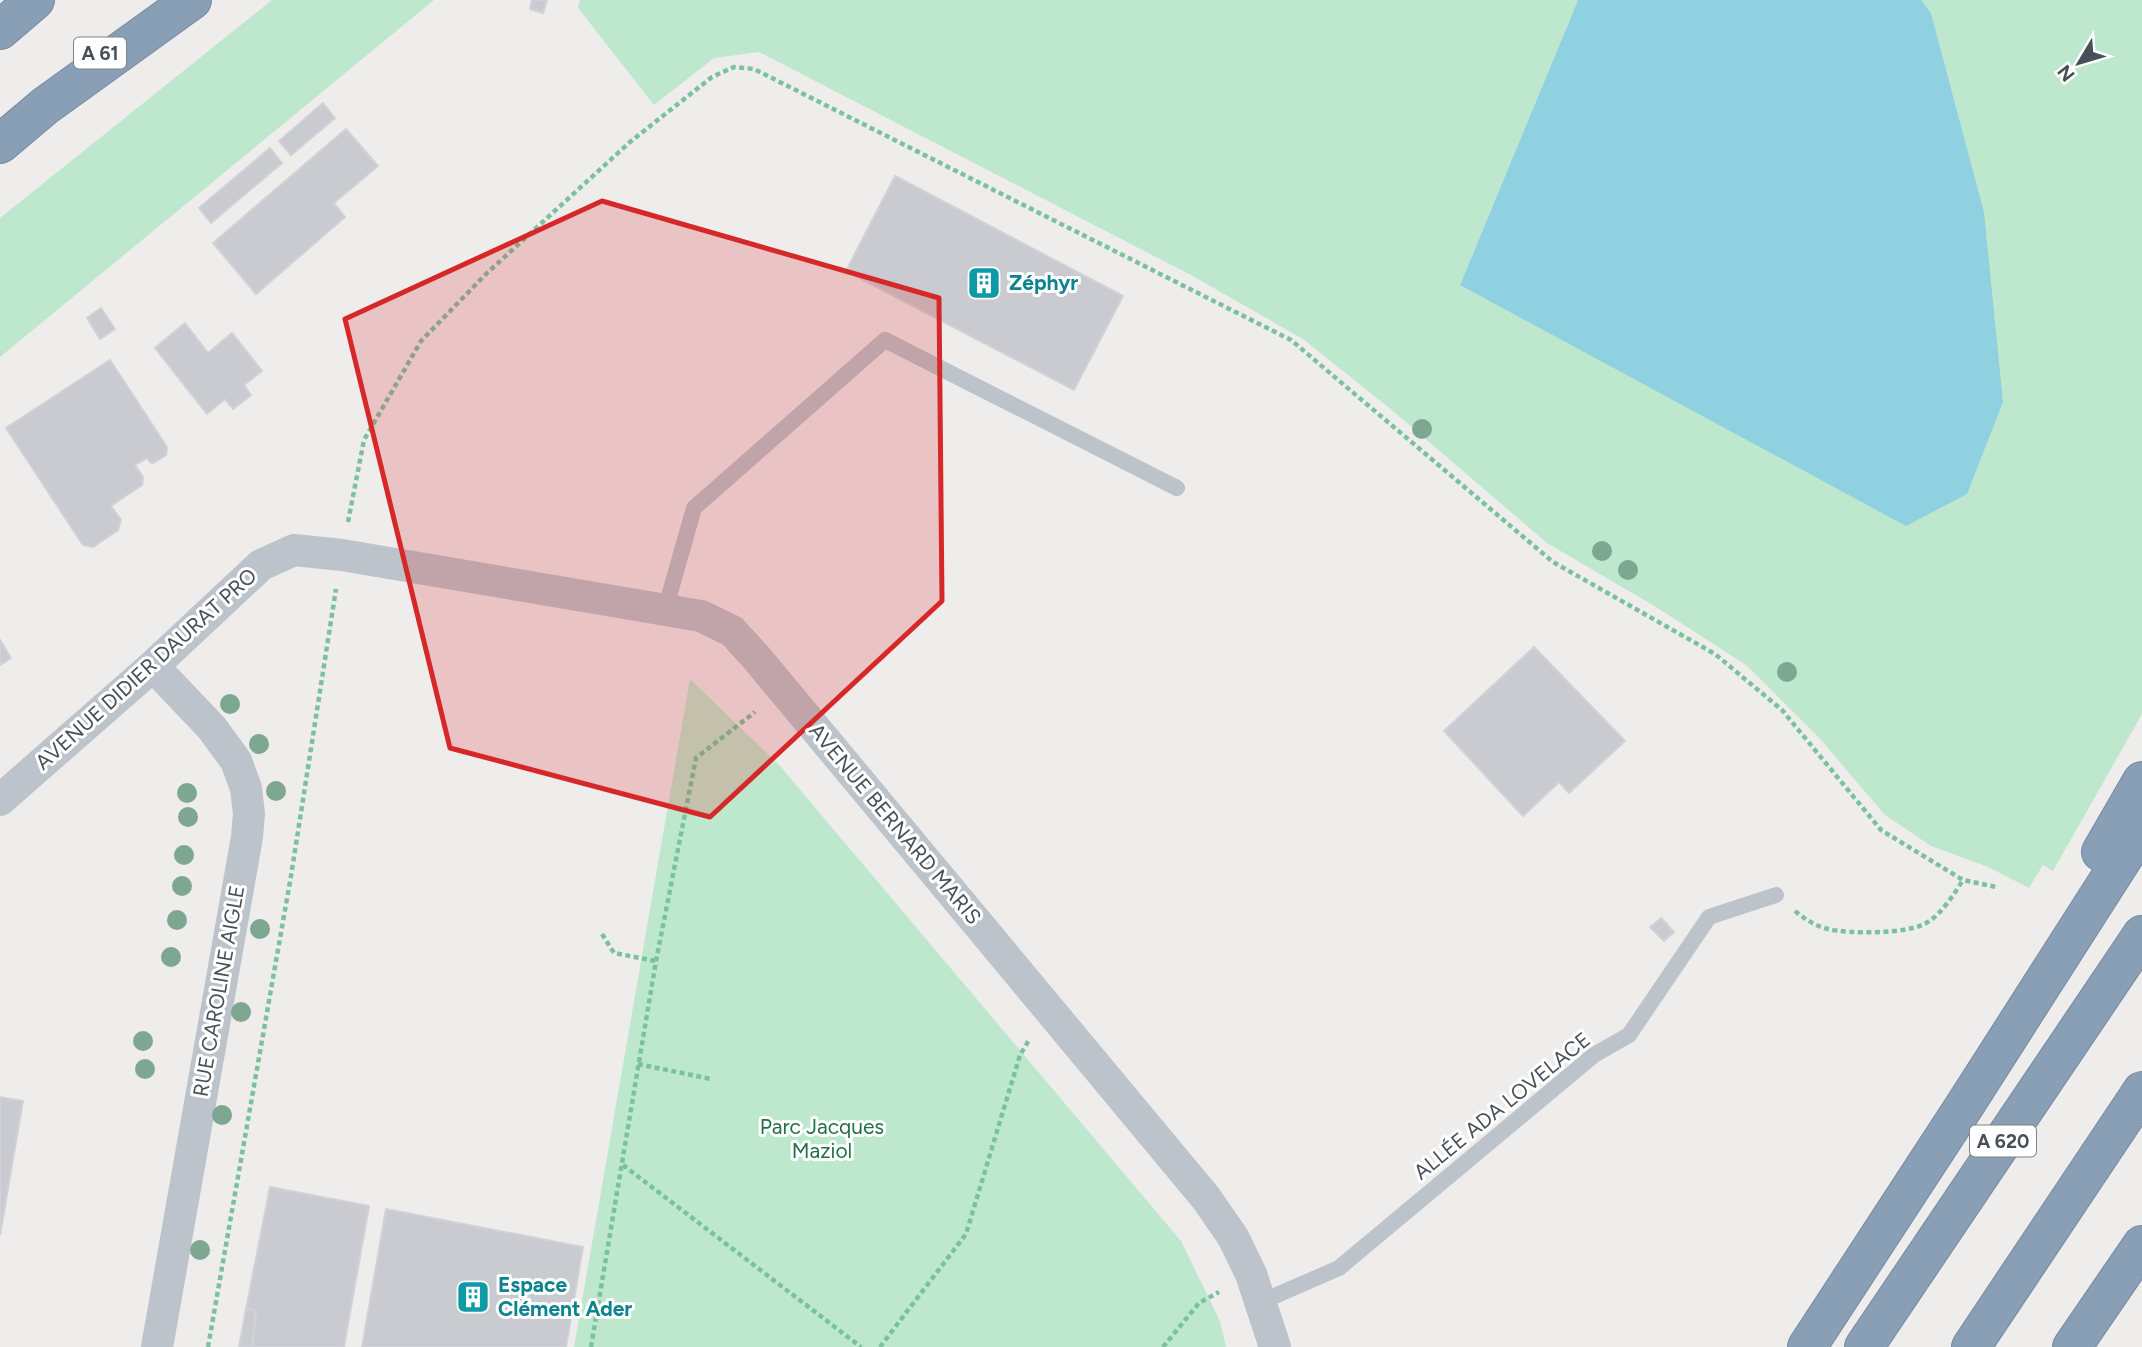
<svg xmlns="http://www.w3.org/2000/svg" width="2142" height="1347" font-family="Figtree,sans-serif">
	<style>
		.green { fill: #bee8ce }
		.water { fill: #90d1e1 }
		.building { fill: #cacbd0; stroke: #d1d2d7; stroke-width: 2 }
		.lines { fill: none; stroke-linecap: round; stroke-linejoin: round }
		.highway-casing { stroke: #748aa2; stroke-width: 40 }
		.path { stroke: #7ac29e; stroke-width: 4.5; stroke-dasharray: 5 3.5; stroke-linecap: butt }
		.lane { stroke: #bcc3ca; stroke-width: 16 }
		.street { stroke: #bcc3ca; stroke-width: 32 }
		.highway { stroke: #899fb6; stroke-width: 38 }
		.tree { fill: #7da791 }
		.marked { fill: #d62828; fill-opacity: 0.2; stroke: #d62828; stroke-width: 5; stroke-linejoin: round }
		.labels { text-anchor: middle; stroke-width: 6; stroke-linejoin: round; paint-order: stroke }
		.shield { fill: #fff; stroke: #7e8489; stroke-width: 2 }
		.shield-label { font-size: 19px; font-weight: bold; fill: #474f57 }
		.culture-label { font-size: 21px; font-weight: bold; fill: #0d838f; stroke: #fff; text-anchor: start }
		.street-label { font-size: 21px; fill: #474f57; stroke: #fff }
		.park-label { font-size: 21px; fill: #206f47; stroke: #fff }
	</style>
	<rect width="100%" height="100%" fill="#efecec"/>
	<!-- green -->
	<g class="green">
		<polygon points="272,0 434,0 0,357 0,218"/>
		<polygon points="580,0 1578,0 1460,285 1984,212 1931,13 1921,0 2142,0 2142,714 2053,871 2043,865 2029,888 1988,867 1931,846 1885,815 1820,739 1746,665 1656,607 1547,543 1393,411 1303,339 1189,274 759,52 714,58 654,105 578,8"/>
		<polygon points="690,679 780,766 1181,1241 1220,1321 1226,1347 574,1347"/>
	</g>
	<!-- water -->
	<polygon class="water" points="1578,0 1921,0 1931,13 1984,212 2003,402 1967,494 1906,526 1460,285"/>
	<!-- building -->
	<g class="building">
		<polygon points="532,0 547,0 543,13 530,9"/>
		<polygon points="323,103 335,118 291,155 279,141"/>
		<polygon points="346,129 378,166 334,203 345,217 256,294 213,243"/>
		<polygon points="270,148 282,163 211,223 199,208"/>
		<polygon points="895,176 1123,296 1074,390 846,271"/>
		<polygon points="101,308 115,329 100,339 87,318"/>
		<polygon points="185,323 208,353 232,333 262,371 244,385 251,395 233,409 225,399 207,414 155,348"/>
		<polygon points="110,360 167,447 166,455 152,464 147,458 135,465 143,477 142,485 111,506 121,520 118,530 93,547 83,545 6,428"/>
		<polygon points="0,640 11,658 0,665"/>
		<polygon points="1534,647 1625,741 1569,793 1559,782 1523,816 1444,731"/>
		<polygon points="1661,918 1674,932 1664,941 1650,927"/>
		<polygon points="0,1097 23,1101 0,1235"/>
		<polygon points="270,1187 369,1206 344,1347 252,1347 256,1311 246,1309"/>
		<polygon points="386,1209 583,1247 566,1347 362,1347"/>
		<polygon points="246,1309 256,1311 252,1347 239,1347"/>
	</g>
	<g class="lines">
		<defs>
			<g id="highway">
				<polyline points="0,30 35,0"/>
				<polyline points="0,144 45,106 192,0"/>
				<polyline points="2101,852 2142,781"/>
				<polyline points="1807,1347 1965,1105 2142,828"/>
				<polyline points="1864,1347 2142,935"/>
				<polyline points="1971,1347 2142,1091"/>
				<polyline points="2072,1347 2142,1245"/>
			</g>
		</defs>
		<!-- highway casing -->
		<use href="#highway" class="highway-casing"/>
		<!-- path -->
		<g class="path">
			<polyline points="348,522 364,440 421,341 487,273 630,142 712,77 734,67 754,69 1291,340 1553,562 1715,654 1782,710 1881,830 1963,880 1996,887"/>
			<path d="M1795,911C1805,919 1815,926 1828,929C1849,934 1905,934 1924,924C1940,917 1954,894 1963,880"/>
			<polyline points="602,934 614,953 656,961"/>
			<polyline points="638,1064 711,1079"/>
			<polyline points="623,1165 861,1347"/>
			<polyline points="208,1347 291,876 336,589"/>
			<polyline points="591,1347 656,961 696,758 755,712"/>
			<polyline points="880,1347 966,1234 1020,1055 1029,1040"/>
			<polyline points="1163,1347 1199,1303 1219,1292"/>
		</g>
		<!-- lane -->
		<g class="lane">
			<polyline points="665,610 694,508 885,340 1177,488"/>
			<polyline points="1261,1302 1339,1268 1594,1055 1629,1035 1709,917 1776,895"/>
		</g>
		<!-- street -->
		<g class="street">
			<polyline points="153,666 212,728 236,761 246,788 249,814 247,837 157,1347"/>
			<polyline points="0,800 153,666 261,565 294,550 342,555 701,616 732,631 755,656 1206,1198 1233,1237 1251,1274 1275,1347"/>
		</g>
		<!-- highway -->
		<use href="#highway" class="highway"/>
	</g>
	<!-- trees -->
	<g class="tree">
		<circle cx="1422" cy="429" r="10"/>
		<circle cx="1602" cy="551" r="10"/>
		<circle cx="1628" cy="570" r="10"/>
		<circle cx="1787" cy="672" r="10"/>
		<circle cx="230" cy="704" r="10"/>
		<circle cx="259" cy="744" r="10"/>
		<circle cx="276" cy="791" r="10"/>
		<circle cx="187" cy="793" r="10"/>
		<circle cx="188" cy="817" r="10"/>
		<circle cx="184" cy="855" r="10"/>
		<circle cx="182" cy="886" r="10"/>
		<circle cx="177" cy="920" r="10"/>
		<circle cx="260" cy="929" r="10"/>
		<circle cx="171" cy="957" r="10"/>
		<circle cx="241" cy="1012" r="10"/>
		<circle cx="143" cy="1041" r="10"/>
		<circle cx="145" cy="1069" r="10"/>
		<circle cx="222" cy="1115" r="10"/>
		<circle cx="200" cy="1250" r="10"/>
	</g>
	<!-- marked area -->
	<path class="marked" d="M602,201L939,298L942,601L710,817L450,748L345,319Z"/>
	<!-- icons -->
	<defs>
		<symbol id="building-square" viewBox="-11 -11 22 22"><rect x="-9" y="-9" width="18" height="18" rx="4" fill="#0f9aa8" stroke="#fff"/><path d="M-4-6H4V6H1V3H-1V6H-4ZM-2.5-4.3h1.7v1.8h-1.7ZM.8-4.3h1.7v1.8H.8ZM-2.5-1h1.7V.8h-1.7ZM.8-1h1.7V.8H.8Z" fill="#fff"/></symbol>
	</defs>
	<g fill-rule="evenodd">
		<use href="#building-square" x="965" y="264" width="38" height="38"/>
		<use href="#building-square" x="454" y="1278" width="38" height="38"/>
	</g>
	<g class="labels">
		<!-- shield labels -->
		<g class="shield">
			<rect x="74" y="37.5" width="52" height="31" rx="5"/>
			<rect x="1970" y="1125.5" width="66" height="31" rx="5"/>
		</g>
		<g class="shield-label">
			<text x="100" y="60">A 61</text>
			<text x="2003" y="1148">A 620</text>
		</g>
		<!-- culture labels -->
		<g class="culture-label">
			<text x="1009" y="290">Zéphyr</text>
			<text x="498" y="1292">Espace<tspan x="498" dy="24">Clément Ader</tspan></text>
		</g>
		<!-- street labels -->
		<g class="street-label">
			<text transform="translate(146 669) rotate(-42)" y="7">AVENUE DIDIER DAURAT PRO</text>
			<text transform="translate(895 824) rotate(50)" y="7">AVENUE BERNARD MARIS</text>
			<text transform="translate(219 991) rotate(-80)" y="7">RUE CAROLINE AIGLE</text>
			<text transform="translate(1502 1106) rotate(-39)" y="7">ALLÉE ADA LOVELACE</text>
		</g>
		<!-- park labels -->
		<g class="park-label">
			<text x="822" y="1134">Parc Jacques<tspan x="822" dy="24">Maziol</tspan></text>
		</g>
	</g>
	<!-- north arrow -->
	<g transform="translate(2079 63) rotate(232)" stroke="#ffffff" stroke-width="5" paint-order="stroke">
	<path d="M0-5L12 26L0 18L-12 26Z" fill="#474f57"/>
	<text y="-10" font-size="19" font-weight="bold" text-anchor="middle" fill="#474f57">N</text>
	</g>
</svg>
